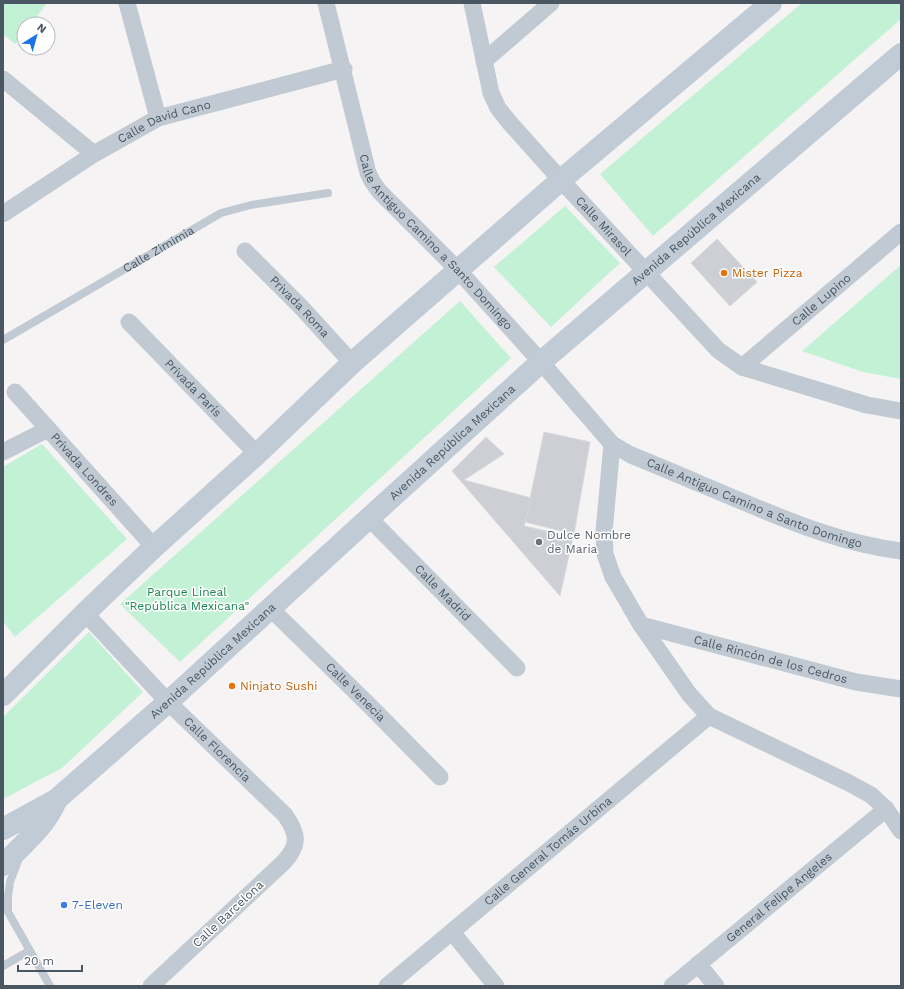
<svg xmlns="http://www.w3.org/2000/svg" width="904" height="989" font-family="'Work Sans',sans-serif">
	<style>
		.green { fill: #c3f1d5 }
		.building { fill: #cdcfd5; stroke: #d7d9de }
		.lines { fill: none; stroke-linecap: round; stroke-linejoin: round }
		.service { stroke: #c1cad2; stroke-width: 8 }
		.minor { stroke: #c1cad2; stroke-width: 17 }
		.secondary { stroke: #c1cbd6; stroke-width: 22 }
		.food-dot { fill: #e8710a; stroke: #fff; stroke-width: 1.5 }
		.worship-dot { fill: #6b7280; stroke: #fff; stroke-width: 1.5 }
		.shop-dot { fill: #3f7fe0; stroke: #fff; stroke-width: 1.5 }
		.labels { text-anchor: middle; stroke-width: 3; stroke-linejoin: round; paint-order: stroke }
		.street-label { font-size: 12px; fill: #4a5661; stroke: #fff }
		.food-label { font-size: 12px; fill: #c56008; stroke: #fff; text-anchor: start }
		.worship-label { font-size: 12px; fill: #5b616d; stroke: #fff; text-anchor: start }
		.park-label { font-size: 12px; fill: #17864f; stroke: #fff }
		.shop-label { font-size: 12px; fill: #366cbe; stroke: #fff; text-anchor: start }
	</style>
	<rect width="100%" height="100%" fill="#f5f3f3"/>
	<!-- green -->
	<g class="green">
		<polygon points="3,3 47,3 31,24 24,24 24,33 15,44 3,34"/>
		<polygon points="802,3 901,3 901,19 653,236 600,174"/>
		<polygon points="565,206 620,263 551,327 494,267"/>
		<polygon points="901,265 901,379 863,372 802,351"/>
		<polygon points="460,301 511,358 180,662 120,604"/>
		<polygon points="42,444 127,539 15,637 3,621 3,467"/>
		<polygon points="89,632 143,692 62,768 3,799 3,717"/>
	</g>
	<!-- building -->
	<g class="building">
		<polygon points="717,239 757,282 730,306 691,263"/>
		<polygon points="544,432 590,442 574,534 525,522"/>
		<polygon points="486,437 504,454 464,480 531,498 524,526 573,537 560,596 452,471"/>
	</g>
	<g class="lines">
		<!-- service -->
		<g class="service">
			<path id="s1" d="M3,340L221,213L251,205L328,193"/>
			<polyline points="19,858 10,882 8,896 8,912 50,986"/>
			<polyline points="3,966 29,951"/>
		</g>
		<!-- minor -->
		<g class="minor">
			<polyline points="127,3 158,118"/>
			<path id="s2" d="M326,3L368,173L372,181L379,191L458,270L541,362L612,444L631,455C668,470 705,486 741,501C793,523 845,544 901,551"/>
			<path id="s3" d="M472,3L491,93L498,108L509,122L561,180L718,350L742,367L867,405L901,411"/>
			<polyline points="484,61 551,3"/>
			<polyline points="3,79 94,154"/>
			<path id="s4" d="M3,214L94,154L158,118L344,69"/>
			<path id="s5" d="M245,251L302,308L352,363"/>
			<path id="s6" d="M129,322L257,454"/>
			<path id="s7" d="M742,367L901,232"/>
			<path id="s8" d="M15,392L154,547"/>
			<polyline points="612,444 604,532 605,554 613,577 641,625 689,694 709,716 849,783 871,795 886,809 901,831"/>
			<polyline points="3,452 48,429"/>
			<path id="s9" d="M369,518L517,668"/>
			<path id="s10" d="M270,608L370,706L440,777"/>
			<path id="s11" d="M85,613L168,702L285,815C298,834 300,844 284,862L151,986"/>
			<path id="s12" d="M641,625L856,682L901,689"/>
			<polyline points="452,932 496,986"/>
			<polyline points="698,964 716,986"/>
			<path id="s13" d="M387,986L709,716"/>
			<path id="s14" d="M672,986L886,809"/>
		</g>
		<!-- secondary -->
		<g class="secondary">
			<polyline points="3,695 85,613 154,547 257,454 352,363 561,180 771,3"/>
			<path id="s15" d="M3,829L56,800L168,702L369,518L541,362L901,54"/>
			<path d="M3,865C22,845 45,827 56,801"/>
		</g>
	</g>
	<!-- markers -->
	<g class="food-dot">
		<circle cx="724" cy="273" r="4"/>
		<circle cx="232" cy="686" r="4"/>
	</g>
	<circle class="worship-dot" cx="539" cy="542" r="4"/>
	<circle class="shop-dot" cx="64" cy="905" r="4"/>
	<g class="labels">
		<!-- street labels -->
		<g class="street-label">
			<text dy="4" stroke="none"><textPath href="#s4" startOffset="187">Calle David Cano</textPath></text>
			<text dy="4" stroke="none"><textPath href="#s3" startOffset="267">Calle Mirasol</textPath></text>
			<text dy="4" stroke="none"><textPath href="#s15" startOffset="918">Avenida República Mexicana</textPath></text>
			<text dy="4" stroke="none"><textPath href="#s2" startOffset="271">Calle Antiguo Camino a Santo Domingo</textPath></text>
			<text dy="4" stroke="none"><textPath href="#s1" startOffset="180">Calle Zimimia</textPath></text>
			<text dy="4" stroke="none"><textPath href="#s7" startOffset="104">Calle Lupino</textPath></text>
			<text dy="4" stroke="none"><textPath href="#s5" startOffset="78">Privada Roma</textPath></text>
			<text dy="4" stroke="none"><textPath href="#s6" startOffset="92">Privada París</textPath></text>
			<text dy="4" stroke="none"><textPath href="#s15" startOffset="594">Avenida República Mexicana</textPath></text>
			<text dy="4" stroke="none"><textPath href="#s8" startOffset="104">Privada Londres</textPath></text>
			<text dy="4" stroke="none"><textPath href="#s2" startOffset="695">Calle Antiguo Camino a Santo Domingo</textPath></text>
			<text dy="4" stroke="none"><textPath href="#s9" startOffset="105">Calle Madrid</textPath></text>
			<text dy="4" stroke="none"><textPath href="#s12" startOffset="134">Calle Rincón de los Cedros</textPath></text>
			<text dy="4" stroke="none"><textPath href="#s15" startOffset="270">Avenida República Mexicana</textPath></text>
			<text dy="4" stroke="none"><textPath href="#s10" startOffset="120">Calle Venecia</textPath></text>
			<text dy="4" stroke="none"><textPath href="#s11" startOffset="190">Calle Florencia</textPath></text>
			<text dy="4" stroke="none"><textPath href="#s13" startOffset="210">Calle General Tomás Urbina</textPath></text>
			<text dy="4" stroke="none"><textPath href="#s14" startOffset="139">General Felipe Angeles</textPath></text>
			<text transform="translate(228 914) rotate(-43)" y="4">Calle Barcelona</text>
		</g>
		<!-- food labels -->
		<g class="food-label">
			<text x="732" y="277">Mister Pizza</text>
			<text x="240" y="690">Ninjato Sushi</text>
		</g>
		<!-- worship labels -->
		<g class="worship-label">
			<text x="547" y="539">Dulce Nombre<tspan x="547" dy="14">de Maria</tspan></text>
		</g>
		<!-- park labels -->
		<g class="park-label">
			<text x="187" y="596">Parque Lineal<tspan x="187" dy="14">"República Mexicana"</tspan></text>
		</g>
		<!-- shop labels -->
		<g class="shop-label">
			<text x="72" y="909">7-Eleven</text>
		</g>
	</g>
	<!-- border -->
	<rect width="904" height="989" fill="none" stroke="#4a5661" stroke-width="8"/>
	<!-- north arrow -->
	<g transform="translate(36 36) rotate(37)"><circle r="19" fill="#ffffff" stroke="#b7bbc0"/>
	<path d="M0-3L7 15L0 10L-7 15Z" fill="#1a73e8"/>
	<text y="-6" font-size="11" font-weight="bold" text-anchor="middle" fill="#4a5661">N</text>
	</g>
	<!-- scale -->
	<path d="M18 965v6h64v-6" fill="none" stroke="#4a5661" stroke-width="2"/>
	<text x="24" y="965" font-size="12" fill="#4a5661" stroke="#ffffff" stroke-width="3" paint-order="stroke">20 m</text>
</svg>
